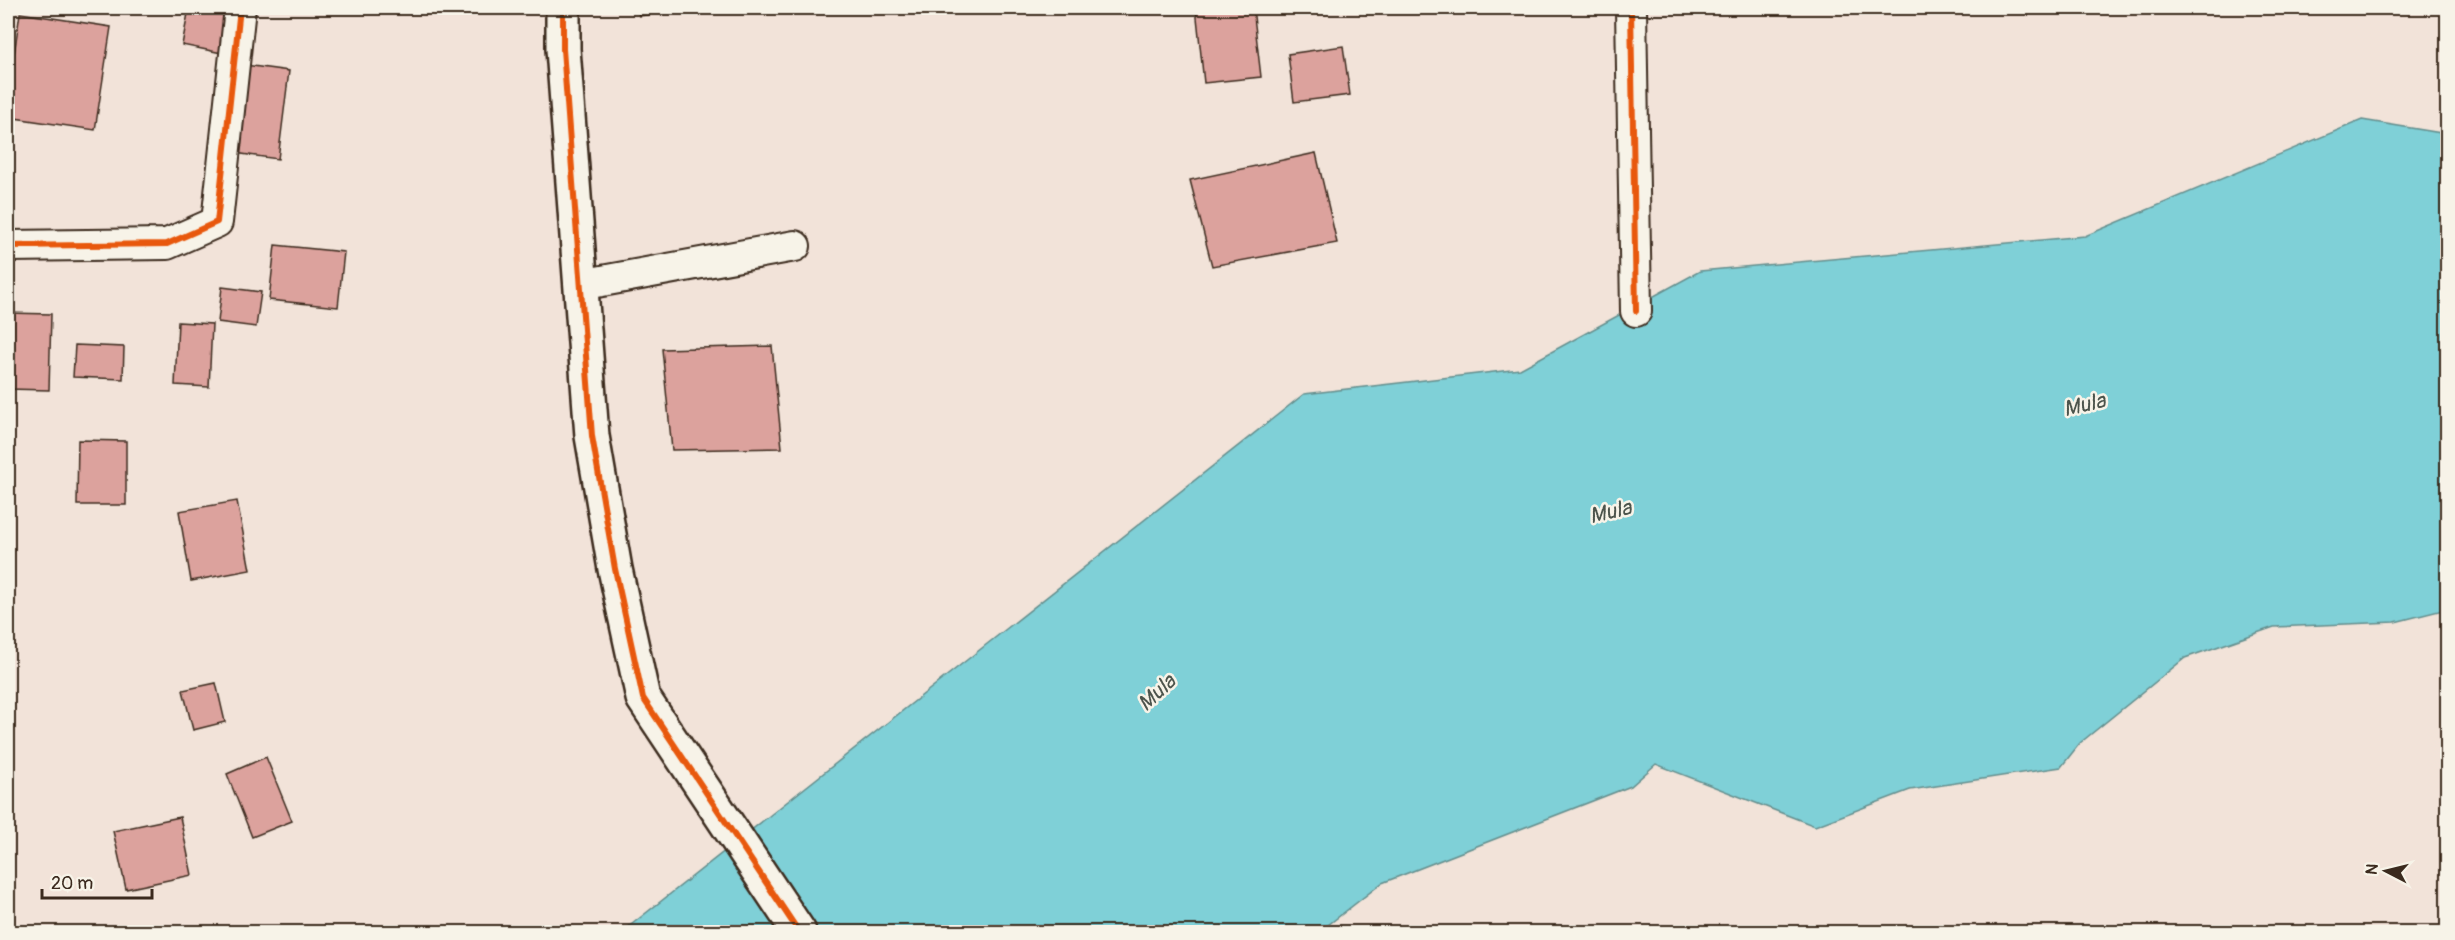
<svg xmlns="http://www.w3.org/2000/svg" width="2455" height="940" font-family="Pangolin,sans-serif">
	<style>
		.water { fill: #7fd0d7; stroke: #648e8d; stroke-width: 1.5 }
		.building { fill: #dca29d; stroke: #3b2a1e; stroke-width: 1.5 }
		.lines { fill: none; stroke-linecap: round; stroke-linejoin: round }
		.street-casing { stroke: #3b2a1e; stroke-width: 34 }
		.secondary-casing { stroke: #3b2a1e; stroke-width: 38 }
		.street { stroke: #f7f3e8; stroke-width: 30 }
		.secondary { stroke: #f7f3e8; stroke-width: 33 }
		.cycleway-casing { stroke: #f7f3e8; stroke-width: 10 }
		.cycleway { stroke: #e8590c; stroke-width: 6 }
		.labels { text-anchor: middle; stroke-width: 5; stroke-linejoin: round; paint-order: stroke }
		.water-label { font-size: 22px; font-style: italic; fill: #4c544c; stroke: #f7f3e8 }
	</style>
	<rect width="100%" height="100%" fill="#f2e3d9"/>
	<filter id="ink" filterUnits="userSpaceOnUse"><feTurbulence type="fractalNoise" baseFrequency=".0167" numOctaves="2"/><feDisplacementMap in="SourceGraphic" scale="12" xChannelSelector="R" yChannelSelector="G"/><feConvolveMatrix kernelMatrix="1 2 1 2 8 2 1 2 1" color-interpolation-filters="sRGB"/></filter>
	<g filter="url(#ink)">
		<!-- water -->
		<polygon class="water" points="2362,120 2447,134 2447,609 2395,622 2274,627 2185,658 2080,743 2061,767 1910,790 1815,826 1656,764 1631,786 1382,883 1319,932 622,932 1304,394 1520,369 1700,271 2085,236"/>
		<!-- building -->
		<g class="building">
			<polygon points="189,8 231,8 222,53 182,45"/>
			<polygon points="637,8 705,8 639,16"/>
			<polygon points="1196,8 1253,8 1261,77 1204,83"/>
			<polygon points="20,13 111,27 95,130 8,117 8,96"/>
			<polygon points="1343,46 1350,95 1294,102 1288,54"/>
			<polygon points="245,65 289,71 278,159 235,153"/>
			<polygon points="1316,153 1337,243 1212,266 1190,180"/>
			<polygon points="275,245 344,252 338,307 269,300"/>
			<polygon points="222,287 261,292 256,327 218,322"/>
			<polygon points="8,313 51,314 49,390 8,389"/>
			<polygon points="178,322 212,324 209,387 175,385"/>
			<polygon points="75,345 124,347 123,379 73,377"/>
			<polygon points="772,346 782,448 672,450 662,349"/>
			<polygon points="78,440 126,441 126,505 77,505"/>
			<polygon points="237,501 250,570 191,581 179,511"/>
			<polygon points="216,683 225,722 193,730 183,690"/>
			<polygon points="266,757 292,821 252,837 227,774"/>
			<polygon points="180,817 192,875 126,889 113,831"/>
		</g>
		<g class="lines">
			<defs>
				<g id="street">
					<polyline points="1631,8 1636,311"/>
					<polyline points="8,246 167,244 217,222 240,8"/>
					<polyline points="580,285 795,246"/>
				</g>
				<polyline id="secondary" points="563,8 563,49 592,436 615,569 643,698 799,932"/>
			</defs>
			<!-- street casing -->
			<use href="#street" class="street-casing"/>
			<!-- secondary casing -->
			<use href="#secondary" class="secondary-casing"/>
			<!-- street -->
			<use href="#street" class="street"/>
			<!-- secondary -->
			<use href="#secondary" class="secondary"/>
			<defs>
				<g id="cycleway">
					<polyline points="563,8 563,49 592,436 615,569 643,698 799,932"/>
					<polyline points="1631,8 1636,311"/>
					<polyline points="8,246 167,244 217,222 240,8"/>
				</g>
			</defs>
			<!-- cycleway casing -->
			<use href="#cycleway" class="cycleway-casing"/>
			<!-- cycleway -->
			<use href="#cycleway" class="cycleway"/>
		</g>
	</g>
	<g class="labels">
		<!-- water labels -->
		<g class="water-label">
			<text transform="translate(2084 404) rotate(-13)" y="8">Mula</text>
			<text transform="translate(1610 511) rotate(-13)" y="8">Mula</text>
			<text transform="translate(1156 692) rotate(-43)" y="8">Mula</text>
		</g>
	</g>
	<!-- margin -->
	<rect width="2455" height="940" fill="none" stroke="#f7f3e8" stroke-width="30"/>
	<rect x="15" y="15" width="2425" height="910" fill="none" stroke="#3b2a1e" stroke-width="2" filter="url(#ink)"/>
	<!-- north arrow -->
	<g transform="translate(2386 871) rotate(277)" stroke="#f7f3e8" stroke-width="4.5" paint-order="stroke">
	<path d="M0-4.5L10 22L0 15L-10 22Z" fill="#3b2a1e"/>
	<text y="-9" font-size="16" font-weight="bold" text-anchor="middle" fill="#3b2a1e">N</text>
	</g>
	<!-- scale -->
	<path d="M42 889v9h110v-9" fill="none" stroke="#3b2a1e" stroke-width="3"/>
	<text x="51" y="889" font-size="18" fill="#3b2a1e" stroke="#f7f3e8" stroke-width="4.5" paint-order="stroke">20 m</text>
</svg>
